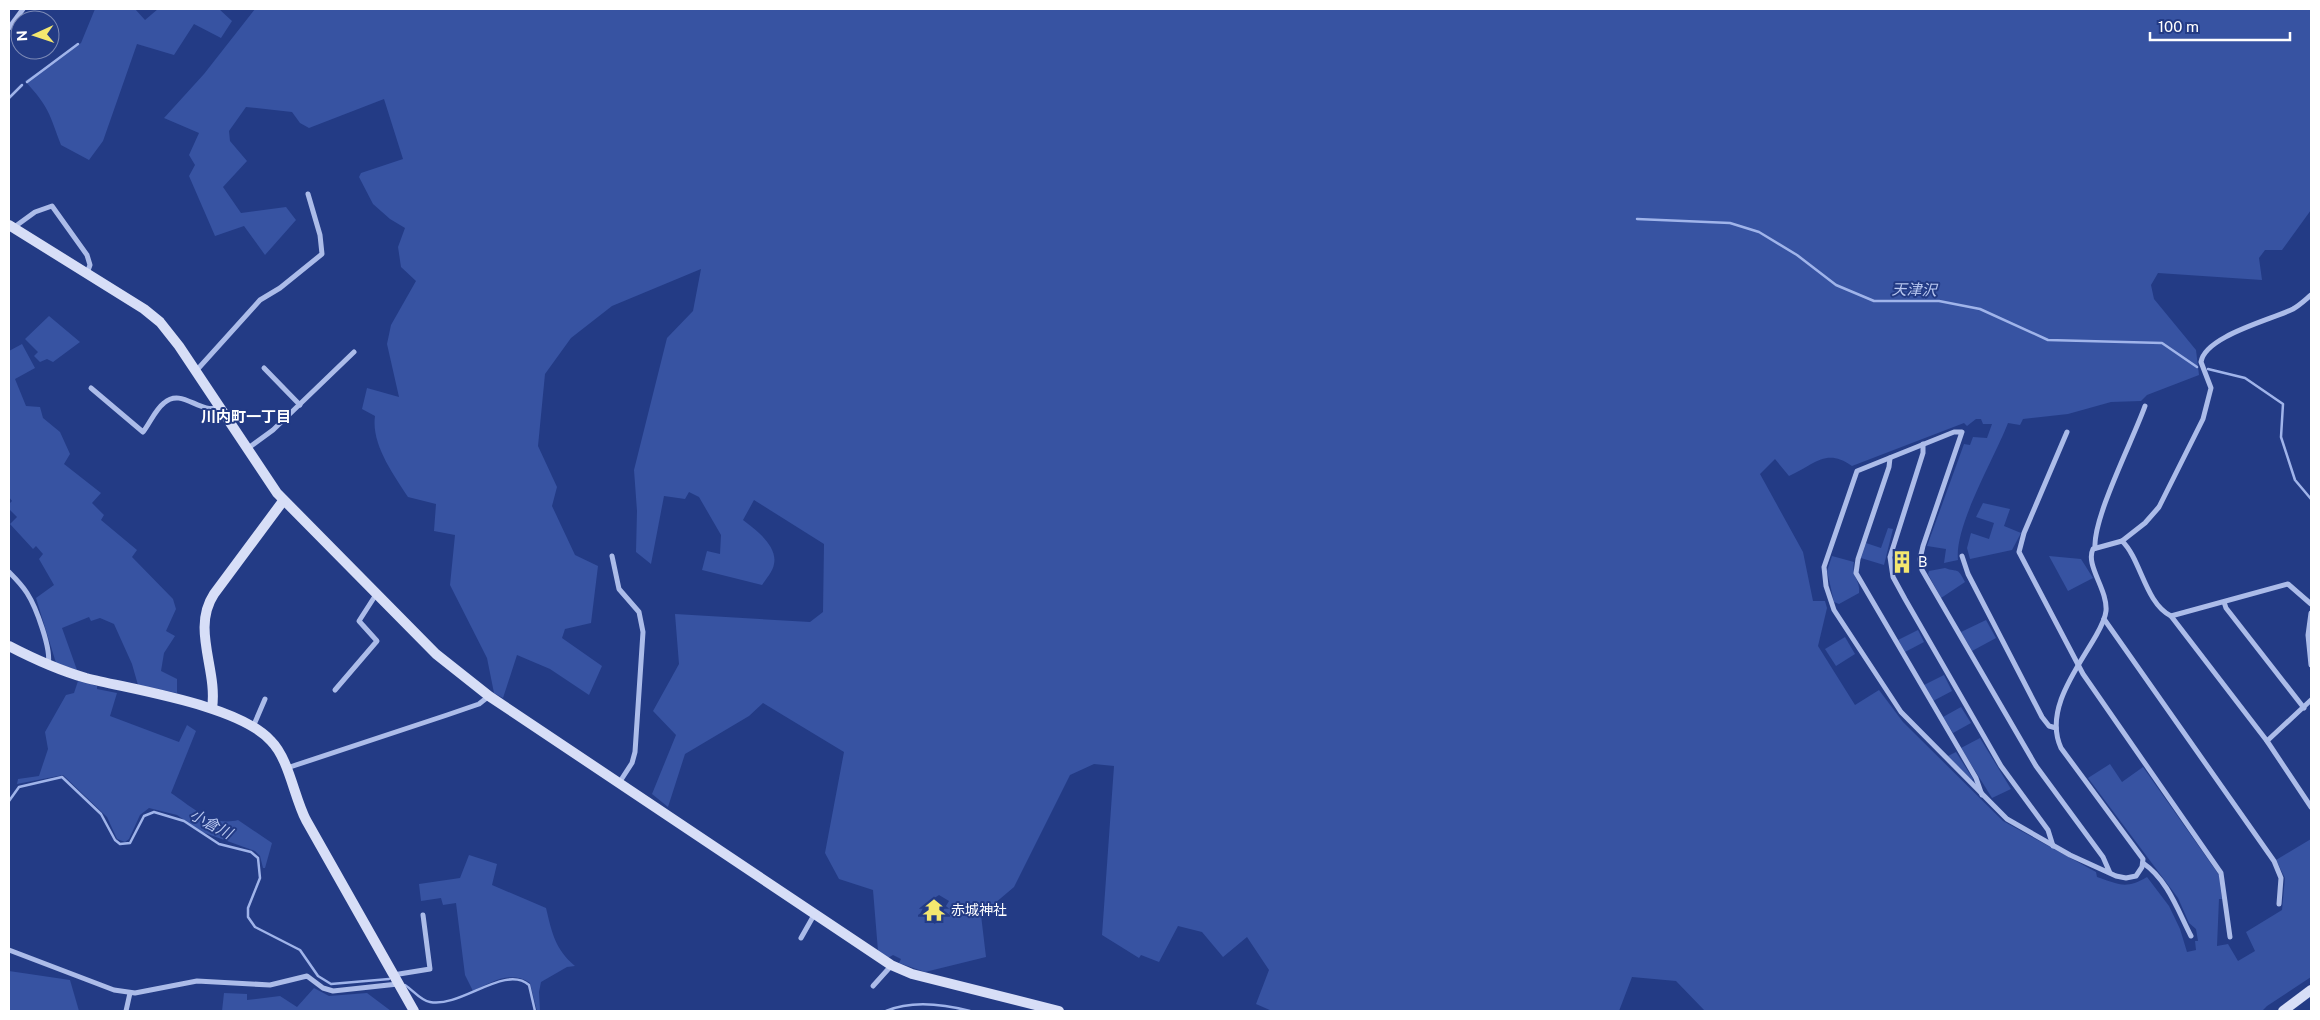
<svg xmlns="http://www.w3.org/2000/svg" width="2320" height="1020" font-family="'Public Sans','Noto Sans JP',sans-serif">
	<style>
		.green { fill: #3753a2; fill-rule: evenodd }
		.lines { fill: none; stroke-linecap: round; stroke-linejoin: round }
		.stream { stroke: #a0b4ea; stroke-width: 2.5 }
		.street { stroke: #acbce9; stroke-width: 5 }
		.secondary { stroke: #d7def7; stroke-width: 10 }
		.labels { text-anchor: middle; stroke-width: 4; stroke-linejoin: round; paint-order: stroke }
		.poi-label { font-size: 14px; fill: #fff; stroke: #233b85; text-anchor: start }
		.water-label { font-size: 15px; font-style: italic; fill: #b8c7f0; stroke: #233b85 }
		.neighbourhood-label { font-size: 15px; font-weight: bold; fill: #fff; stroke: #233b85 }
	</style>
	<rect width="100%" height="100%" fill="#233b85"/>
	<!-- green -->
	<g class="green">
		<path d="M95,9H135L145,20L158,9H219L232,21L221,38L194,24L174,55L137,44L103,141L89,160L61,145C49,113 49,107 25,81L81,43Z"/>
		<path d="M255,9H2311V210L2282,250H2265L2259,258L2262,280L2158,273L2151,285L2154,299L2196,350L2199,375L2147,395L2141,401L2111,402L2068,414L2023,419L2020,425L2008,423C1995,457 1954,526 1958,560L1944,563L1946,549L1927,546L1964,444L1970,445L1973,437L1987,438L1992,424H1983L1981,419H1976L1967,426L1964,423L1852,466C1826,447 1814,465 1789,476L1775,459L1760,474L1803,552L1813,601H1825L1827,608L1818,646L1855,705L1879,690L1903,722L2003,821L2096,872L2097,877C2119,884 2125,890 2147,877L2169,906L2180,929L2187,952L2196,950L2195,941H2198L2196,929L2189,923L2178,898L2088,778L2110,764L2122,782L2143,767L2219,875L2222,899H2219L2217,946L2228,944L2238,961L2255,951L2246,932L2282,910L2285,878L2276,860L2311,839V977L2267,1006L2262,1011H1705L1676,981L1632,977L1619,1011H1272L1256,1004L1269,970L1247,937L1223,957L1202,932L1178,926L1159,962L1141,955L1139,958L1102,935L1114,766L1094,764L1070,775L1014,887L981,915L986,957L925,972L899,963L901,959L893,955L888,958L878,951L873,890L839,879L825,853L844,752L763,703L749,716L685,754L668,807L652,794L676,735L653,711L679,664L675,614L810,622L823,612L824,544L754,500L743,520C755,529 778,546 774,564C773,571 766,579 762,585L702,570L707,551L720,554L721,535L699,497L689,492L685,499L664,496L651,564L636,552L637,511L634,470L667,338L693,311L701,269L612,306L571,338L545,374L538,446L557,487L552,506L575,555L598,566L591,623L565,629L562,638L602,666L589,695L550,669L517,655L503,698L494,693L487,658L450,585L455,535L434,531L436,504L408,497C393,474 371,444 375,416L362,409L367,388L399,397L387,344L391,325L416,281L401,267L398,247L405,228L390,219L373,204L359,177L361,173L403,159L384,99L309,128L300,123L292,112L246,107L229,131L230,141L247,161L223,187L241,213L286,207L296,220L265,255L244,226L215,236L189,176L195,165L189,155L199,133L164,118L204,74ZM939,895L949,901L935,924L920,914L925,904Z"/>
		<polygon points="49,316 80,342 53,362 47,359 40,362 34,356 38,352 25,339"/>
		<polygon points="22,344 35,368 15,379 26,406 40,407 43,418 60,432 70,454 64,464 101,493 92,503 104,515 101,520 137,550 132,557 173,599 176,609 166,631 175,636 164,653 161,671 177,679 177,693 138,685 132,664 114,624 100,618 91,621 89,617 62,628 77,670 56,663 36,598 54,585 39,559 43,554 36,546 33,549 10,524 17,517 9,509 9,504 12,501 9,497 9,351"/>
		<polygon points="1983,503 2010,509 2004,526 2021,533 2012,550 1970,559 1967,548 1971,533 1989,539 1994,523 1976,517"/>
		<polygon points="1888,528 1893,529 1884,565 1861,558 1866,543 1881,548"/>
		<path d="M1832,556L1854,562C1851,575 1861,582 1859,593L1839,604L1834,602L1827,571Z"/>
		<polygon points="2049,556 2081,559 2093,578 2068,591"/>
		<path d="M1945,568C1958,573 1957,566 1965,582L1941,598L1928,574L1929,571Z"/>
		<polygon points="1986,620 1996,638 1972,651 1961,632"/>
		<polygon points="1918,630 1924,642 1905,652 1898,640"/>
		<polygon points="1845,637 1855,654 1836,666 1825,649"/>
		<polygon points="1944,675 1952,691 1933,701 1924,685"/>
		<path d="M78,681L97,686V689L117,693L110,716L179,742L187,725L196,731L171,793C192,807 212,827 238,820L272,843L265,868H263L260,856L255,851L202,832L177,815L149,808L140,815L129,839L125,842L117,839L107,817L63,775L17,784L18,779L39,776L48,749L45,732L66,695L74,693Z"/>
		<polygon points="1961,707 1971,723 1953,733 1943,717"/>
		<polygon points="1980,738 2011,789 1992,798 1961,748"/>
		<polygon points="1956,752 1973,779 1972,780 1948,756"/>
		<path d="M469,855L497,864L492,885L546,908C552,933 555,949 575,966L567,967L541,982L539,992L540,1011H537L530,983C511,970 492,982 473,991L465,975L456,903L443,905L441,898L421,901L419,884L460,878Z"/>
		<polygon points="9,971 70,980 79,1011 9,1011"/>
		<polygon points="314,988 329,996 367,993 391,1011 222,1011 224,993 247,994 247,1000 280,996 297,1007"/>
	</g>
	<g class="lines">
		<!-- stream -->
		<g class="stream">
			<polyline points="27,82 78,44"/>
			<polyline points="9,98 22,85"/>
			<polyline points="1637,219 1730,223 1759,232 1797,255 1836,285 1874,301 1939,301 1980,309 2048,340 2162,343 2197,367"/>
			<polyline points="2208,369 2245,378 2283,404 2281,437 2295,480 2311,499"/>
			<polyline points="9,801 19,787 62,777 101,814 115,840 120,844 130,843 144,816 154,812 184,821 219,844 251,852 258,858 260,878 248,908 248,917 255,927 300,950 318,976 331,984 389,979"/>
			<path d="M405,985C413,990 421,1001 430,1002C461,1008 505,964 529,985L535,1011"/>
			<path d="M886,1011C912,1000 943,1004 970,1011"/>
		</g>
		<!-- street -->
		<g class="street">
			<polyline points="9,28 23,9"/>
			<polyline points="13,228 35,212 52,206 87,255 90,265 87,273"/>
			<polyline points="264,368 300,405"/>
			<polyline points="196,371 260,300 280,288 322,254 320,235 308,194"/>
			<path d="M91,388L143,432C150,423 155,410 164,403C182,387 200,415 219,407"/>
			<polyline points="2067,432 2024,533 2019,552 2083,674 2221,873 2230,937"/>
			<polyline points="1923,444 1923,453 1890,557 1893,577 1905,599 2001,766 2048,830 2053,846"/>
			<polyline points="247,449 273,430 354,352"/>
			<polyline points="1890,458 1889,467 1858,559 1856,573 1976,778 1982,795"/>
			<path d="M2122,541L2145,523L2159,507L2203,419L2211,388L2201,362C2205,336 2271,320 2293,309C2300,305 2305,300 2311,295"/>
			<path d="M2095,548C2093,517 2133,440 2145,406"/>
			<polyline points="612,556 619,589 639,612 643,632 635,752 632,763 619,783"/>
			<polyline points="1962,556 1968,574 2042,717 2049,726 2056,728"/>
			<path d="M9,572C15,578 22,585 27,593C36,607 52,650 48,665"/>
			<polyline points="2224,602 2226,608 2304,708"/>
			<polyline points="2311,613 2308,635 2311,665"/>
			<polyline points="2171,616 2267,741 2311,807"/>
			<polyline points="2104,619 2274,861 2281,878 2279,904"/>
			<polyline points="335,690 377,641 359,621 377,593"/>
			<polyline points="253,727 265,699"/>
			<polyline points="2267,741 2311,700"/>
			<polyline points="287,768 447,715 479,704 489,696"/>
			<path d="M2143,863C2168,880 2178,911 2191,936"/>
			<path d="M2110,873L2103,857L2036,766L1922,570L1920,559L1923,546L1962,432H1954L1857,471L1824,567L1826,586L1834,610L1901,712L2007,819L2070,855L2116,876L2126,878L2136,876L2142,867L2143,859L2061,748C2044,711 2076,670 2094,639C2099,630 2105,621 2106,611C2108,590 2085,565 2093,549L2122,541C2141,559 2145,603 2171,616L2288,584L2311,604"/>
			<polyline points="801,938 814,915"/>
			<polyline points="9,950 114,990 135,993 197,981 270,985 307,976 323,988 333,991 398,984"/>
			<polyline points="393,975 430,969 423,915"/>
			<polyline points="873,986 891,966"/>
			<polyline points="126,1011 130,993"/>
		</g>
		<!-- secondary -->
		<g class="secondary">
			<polyline points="9,225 144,309 160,322 179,346 277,493 436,654 489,696 891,965 912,974 1059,1011"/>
			<path d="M9,646C34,659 58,670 86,678C133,690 239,705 271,741C289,759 294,797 306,820L414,1011"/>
			<path d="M212,708C218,670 191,629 214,594L283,501"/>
			<polyline points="2283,1011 2311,990"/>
		</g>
	</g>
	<!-- icons -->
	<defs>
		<symbol id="building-bare" viewBox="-9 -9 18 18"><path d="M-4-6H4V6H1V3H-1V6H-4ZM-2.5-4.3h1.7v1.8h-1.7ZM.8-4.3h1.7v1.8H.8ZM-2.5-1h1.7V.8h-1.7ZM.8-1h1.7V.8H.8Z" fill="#f4e76f" stroke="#233b85" stroke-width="2.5" paint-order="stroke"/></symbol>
		<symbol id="temple-bare" viewBox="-9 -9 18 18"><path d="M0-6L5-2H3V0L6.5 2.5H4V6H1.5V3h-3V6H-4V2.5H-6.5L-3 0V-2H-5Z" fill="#f4e76f" stroke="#233b85" stroke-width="2.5" paint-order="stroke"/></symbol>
	</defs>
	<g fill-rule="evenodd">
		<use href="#building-bare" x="1886" y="546" width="32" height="32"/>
		<use href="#temple-bare" x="918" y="894" width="32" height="32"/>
	</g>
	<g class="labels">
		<!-- poi labels -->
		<g class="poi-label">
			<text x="1918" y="567">B</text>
			<text x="951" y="915">赤城神社</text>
		</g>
		<!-- water labels -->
		<g class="water-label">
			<text transform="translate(1914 290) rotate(1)" y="5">天津沢</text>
			<text transform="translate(211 824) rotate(28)" y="5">小倉川</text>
		</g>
		<!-- neighbourhood labels -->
		<g class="neighbourhood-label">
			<text x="246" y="422">川内町一丁目</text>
		</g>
	</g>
	<!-- border -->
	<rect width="2320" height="1020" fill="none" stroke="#ffffff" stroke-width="20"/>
	<!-- north arrow -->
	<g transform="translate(35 35) rotate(267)"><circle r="24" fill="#233b85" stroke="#7b89b6"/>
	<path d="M0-4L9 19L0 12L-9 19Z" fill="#f4e76f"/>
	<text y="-8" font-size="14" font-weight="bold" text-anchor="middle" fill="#ffffff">N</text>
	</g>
	<!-- scale -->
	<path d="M2150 32v8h140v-8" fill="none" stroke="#ffffff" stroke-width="2.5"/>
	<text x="2158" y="32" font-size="15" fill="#ffffff" stroke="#233b85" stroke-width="4" paint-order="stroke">100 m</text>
</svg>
